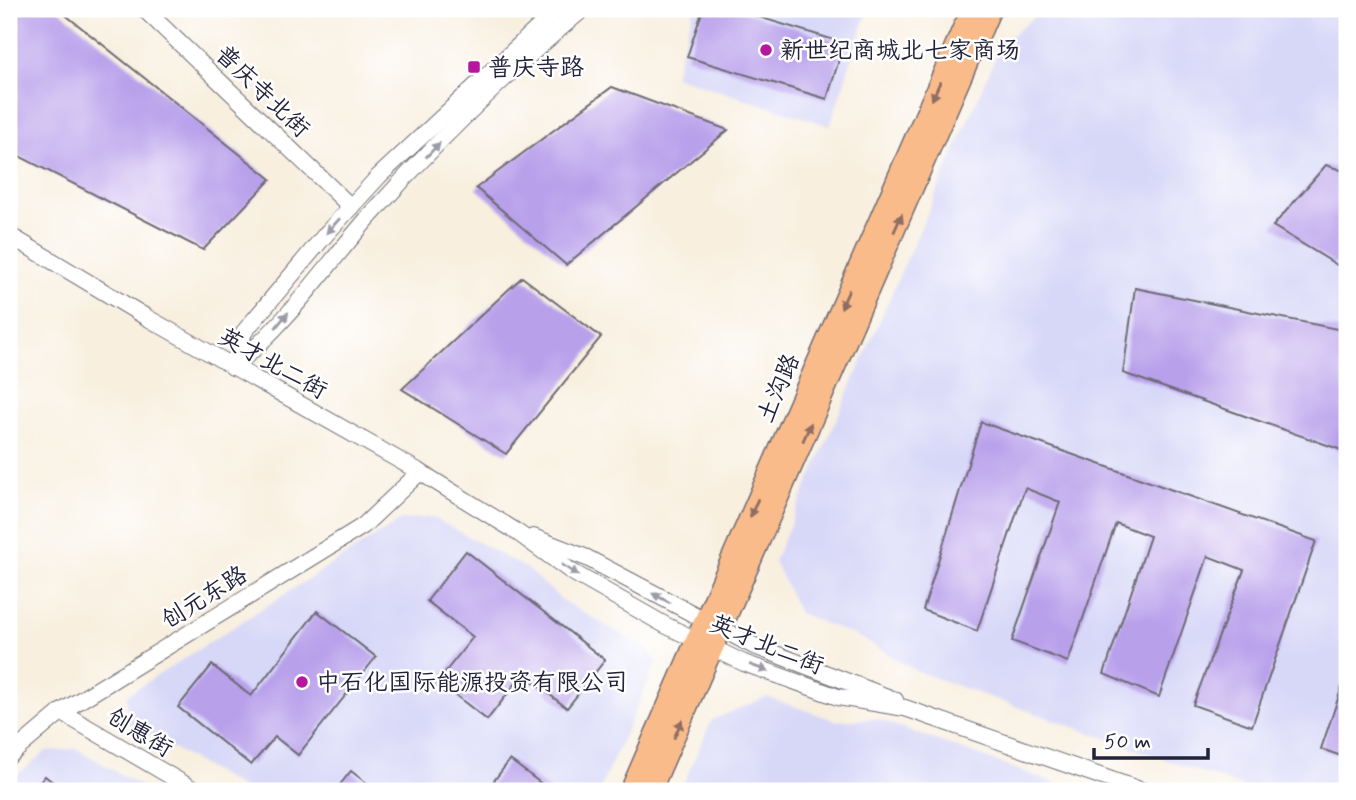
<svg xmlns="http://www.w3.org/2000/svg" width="1356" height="800" font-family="Mynerve,'LXGW WenKai TC',sans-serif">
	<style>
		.built { fill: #d7d7f8 }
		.building { fill: #b9a0eb }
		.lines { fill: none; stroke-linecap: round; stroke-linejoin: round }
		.minor-casing { stroke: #6d6a74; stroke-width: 18 }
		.major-casing { stroke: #6d6a74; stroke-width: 24 }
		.minor { stroke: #fff; stroke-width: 16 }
		.major { stroke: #fabb8b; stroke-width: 21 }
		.oneway { fill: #8e6e63 }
		.oneway2 { fill: #9c9ca7 }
		.poi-dot { fill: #b5179e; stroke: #fff; stroke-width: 2.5 }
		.labels { text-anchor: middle; stroke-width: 5; stroke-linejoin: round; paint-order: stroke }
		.poi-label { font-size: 24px; fill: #22223b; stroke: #fff; text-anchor: start }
		.street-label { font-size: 24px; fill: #22223b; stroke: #fff }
	</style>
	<rect width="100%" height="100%" fill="#fff"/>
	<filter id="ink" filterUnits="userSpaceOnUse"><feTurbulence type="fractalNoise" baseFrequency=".0143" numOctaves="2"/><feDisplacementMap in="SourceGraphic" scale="14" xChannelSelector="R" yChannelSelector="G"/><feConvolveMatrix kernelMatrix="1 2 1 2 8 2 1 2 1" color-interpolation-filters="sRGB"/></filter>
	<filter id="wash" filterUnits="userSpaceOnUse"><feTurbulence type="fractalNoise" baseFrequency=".00686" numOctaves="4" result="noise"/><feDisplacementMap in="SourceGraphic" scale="28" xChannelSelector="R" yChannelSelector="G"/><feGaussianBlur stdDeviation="1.57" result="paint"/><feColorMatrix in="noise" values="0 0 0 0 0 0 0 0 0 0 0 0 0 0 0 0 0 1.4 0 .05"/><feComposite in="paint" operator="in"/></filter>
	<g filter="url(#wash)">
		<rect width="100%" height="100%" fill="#f8efdf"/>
		<!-- built -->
		<g class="built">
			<polygon points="694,9 868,9 830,126 674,76"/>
			<polygon points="1044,9 1347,9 1347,791 1254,791 916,671 861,638 799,613 774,561 1002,43"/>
			<polygon points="432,517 527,569 563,601 649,650 657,662 599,791 247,791 127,722 127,695 401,520"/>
			<polygon points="767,697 837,721 877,719 1077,791 680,791 712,720"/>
			<polygon points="77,749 149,791 9,791 9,782 46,751"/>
		</g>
		<g id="blocks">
			<!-- building -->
			<g class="building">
				<polygon points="9,9 58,9 271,179 203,250 9,151"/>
				<polygon points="703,9 733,9 844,43 827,99 687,57"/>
				<polygon points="612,87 728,130 566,265 476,188"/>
				<polygon points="1326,165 1347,172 1347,271 1273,226"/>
				<polygon points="522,277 601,337 506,454 402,389"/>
				<polygon points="1135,288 1347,331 1347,452 1123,373"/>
				<polygon points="981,422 1316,541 1252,726 1193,705 1244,570 1208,556 1159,697 1104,674 1150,536 1116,523 1068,662 1012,641 1060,502 1025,488 977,631 923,610"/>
				<polygon points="466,551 605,660 567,708 523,674 487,720 438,681 473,637 427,601"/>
				<polygon points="317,611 376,657 298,755 275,737 251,765 178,707 212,665 251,696"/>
				<polygon points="1345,678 1347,678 1347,758 1321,749"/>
				<polygon points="510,760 551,791 486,791"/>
				<polygon points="351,771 377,791 335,791"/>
				<polygon points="45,776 64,791 33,791"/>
			</g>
		</g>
	</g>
	<g filter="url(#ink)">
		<use href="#blocks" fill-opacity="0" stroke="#6d6a74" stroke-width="2"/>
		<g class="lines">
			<defs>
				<g id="minor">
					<polyline points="144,9 351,207"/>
					<polyline points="9,235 146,317 420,472 514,530 572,572 665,625 744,663 838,697 905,708 1143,791"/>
					<path d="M233,367C286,325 325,267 369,217C435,143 507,72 583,9"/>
					<polyline points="233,367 244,332 326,234 379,176 558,9"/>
					<polyline points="533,537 587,558 752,645 895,700"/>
					<polyline points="61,712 196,791"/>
					<polyline points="9,756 61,712 363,526 420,472"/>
				</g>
				<g id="major">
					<polyline points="631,791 965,25 978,9"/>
					<polyline points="650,791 990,9"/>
				</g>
			</defs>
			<!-- minor casing -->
			<use href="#minor" class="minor-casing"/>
			<!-- major casing -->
			<use href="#major" class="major-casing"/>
			<!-- minor -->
			<use href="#minor" class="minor"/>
			<!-- major -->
			<use href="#major" class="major"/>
		</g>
		<!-- one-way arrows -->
		<defs><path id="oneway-solid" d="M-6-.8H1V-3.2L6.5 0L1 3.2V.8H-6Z" transform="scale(1.75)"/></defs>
		<g class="oneway">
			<use href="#oneway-solid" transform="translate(936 91) rotate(114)"/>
			<use href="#oneway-solid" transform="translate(898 223) rotate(-66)"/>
			<use href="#oneway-solid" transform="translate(845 299) rotate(114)"/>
			<use href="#oneway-solid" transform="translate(807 432) rotate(-66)"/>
			<use href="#oneway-solid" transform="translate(754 508) rotate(113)"/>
			<use href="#oneway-solid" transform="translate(678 729) rotate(-66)"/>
		</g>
		<g class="oneway2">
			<use href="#oneway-solid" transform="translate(433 150) rotate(-46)"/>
			<use href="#oneway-solid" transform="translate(333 226) rotate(132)"/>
			<use href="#oneway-solid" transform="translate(282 320) rotate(-51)"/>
			<use href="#oneway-solid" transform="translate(570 570) rotate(33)"/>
			<use href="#oneway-solid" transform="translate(661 598) rotate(-152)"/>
			<use href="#oneway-solid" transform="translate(759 668) rotate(20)"/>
		</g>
	</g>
	<!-- markers -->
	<g class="poi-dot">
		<circle cx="766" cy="50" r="7"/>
		<rect x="467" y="60" width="14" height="14" rx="3.5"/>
		<circle cx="302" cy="682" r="7"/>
	</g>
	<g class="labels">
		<!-- poi labels -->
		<g class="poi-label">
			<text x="780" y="58">新世纪商城北七家商场</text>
			<text x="488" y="75">普庆寺路</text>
			<text x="316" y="690">中石化国际能源投资有限公司</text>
		</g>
		<!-- street labels -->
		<g class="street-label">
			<text transform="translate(263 91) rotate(44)" y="8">普庆寺北街</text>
			<text transform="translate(273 363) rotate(29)" y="8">英才北二街</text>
			<text transform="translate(778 388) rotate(-67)" y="8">土沟路</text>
			<text transform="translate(204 597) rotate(-32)" y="8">创元东路</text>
			<text transform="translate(767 644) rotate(22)" y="8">英才北二街</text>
			<text transform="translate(140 732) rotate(31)" y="8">创惠街</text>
		</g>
	</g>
	<!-- margin -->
	<rect width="1356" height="800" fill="none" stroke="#fff" stroke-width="35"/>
	<!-- scale -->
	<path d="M1094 748v10h114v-10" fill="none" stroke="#22223b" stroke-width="3.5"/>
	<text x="1104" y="748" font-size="21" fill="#22223b" stroke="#ffffff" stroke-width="5" paint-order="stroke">50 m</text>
</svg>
